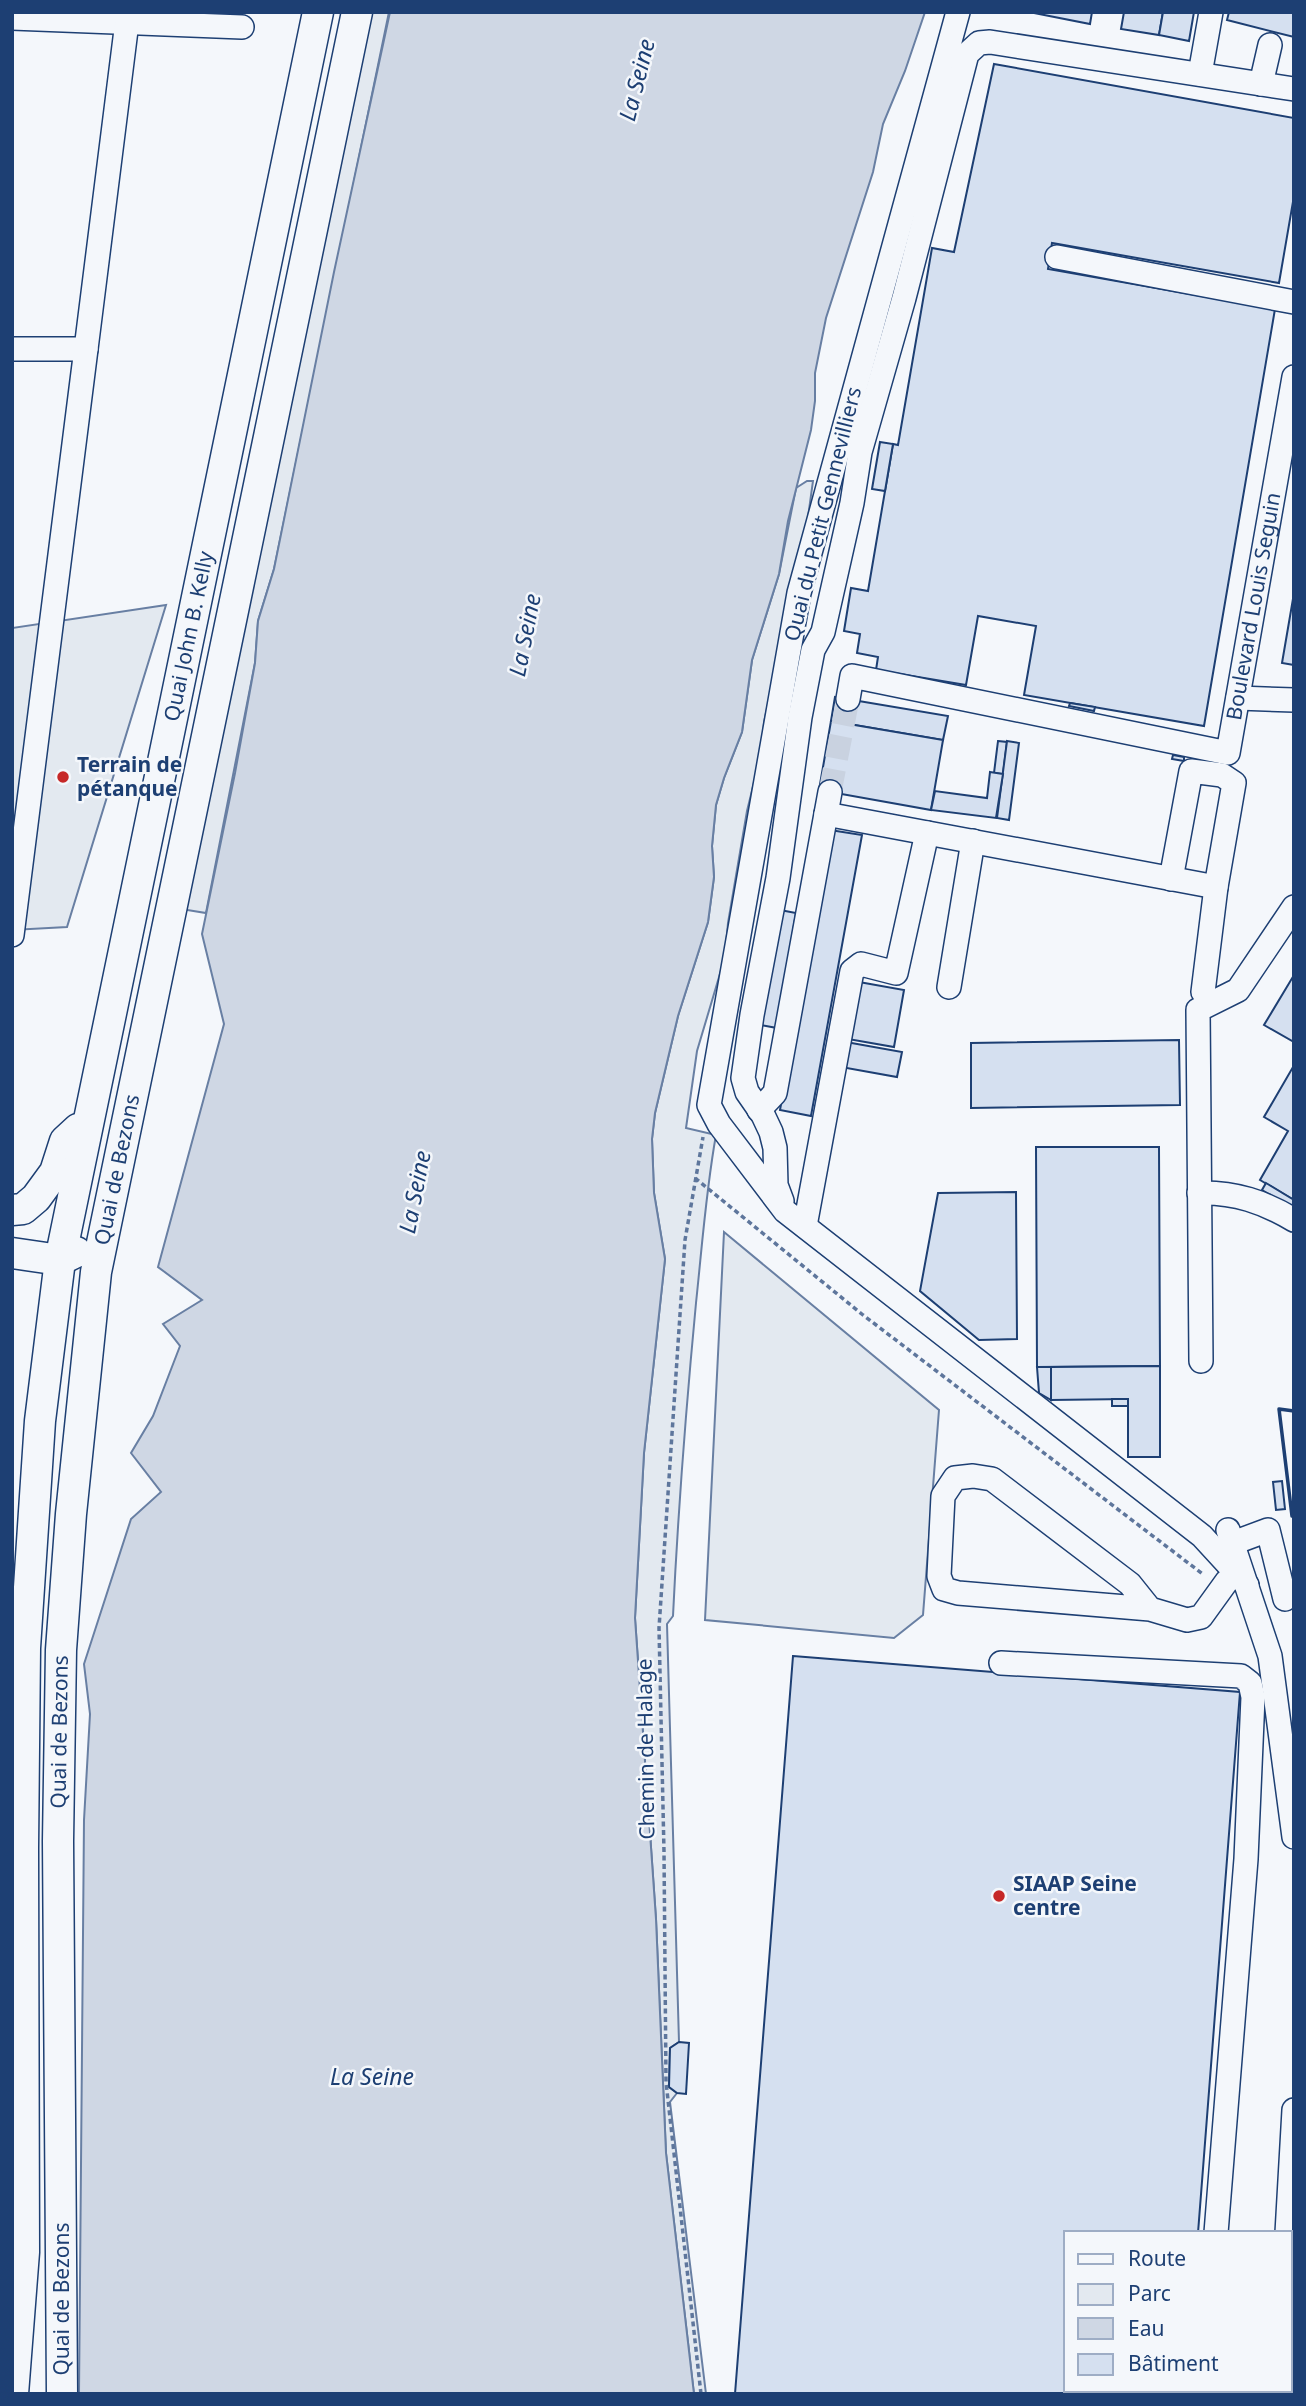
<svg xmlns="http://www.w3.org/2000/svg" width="1306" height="2406" font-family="'Noto Sans',sans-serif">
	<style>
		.green { fill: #e3e9f0; stroke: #687fa3; stroke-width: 2 }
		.water { fill: #cfd7e4; stroke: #687fa3; stroke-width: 2 }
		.building { fill: #d5e0f0; stroke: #1d3f73; stroke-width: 2 }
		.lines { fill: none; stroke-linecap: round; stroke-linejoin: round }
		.minor-tunnel { stroke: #c9d2e0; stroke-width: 23; stroke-dasharray: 23 11; stroke-linecap: butt }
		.minor-casing { stroke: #1d3f73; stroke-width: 26 }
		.major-casing { stroke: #1d3f73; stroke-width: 33 }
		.path { stroke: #5e769c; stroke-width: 3.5; stroke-dasharray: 5 3.5; stroke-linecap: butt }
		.minor { stroke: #f4f7fb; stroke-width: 23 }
		.major { stroke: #f4f7fb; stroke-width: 30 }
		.wall { stroke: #1d3f73; stroke-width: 3.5 }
		.poi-dot { fill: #c62828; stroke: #f4f7fb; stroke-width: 2.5 }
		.labels { text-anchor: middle; stroke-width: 5; stroke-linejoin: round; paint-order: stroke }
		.street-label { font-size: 21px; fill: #1d3f73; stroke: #f4f7fb }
		.poi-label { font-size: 21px; font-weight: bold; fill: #1d3f73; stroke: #f4f7fb; text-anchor: start }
		.water-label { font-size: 23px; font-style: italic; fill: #1d3f73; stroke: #f4f7fb }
	</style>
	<rect width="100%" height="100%" fill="#f4f7fb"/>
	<!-- green -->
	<g class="green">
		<polygon points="370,12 389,12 274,569 258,621 255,663 206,913 181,909"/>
		<path d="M807,481H813L805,539L764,722L762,750L747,811L728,923L725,957L697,1051L686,1128L716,1135C706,1190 702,1247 696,1303C686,1408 678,1512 673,1616L667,1624L679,2042L670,2048L669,2087L677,2093L670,2102L706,2394H694L666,2153L656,1919L635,1618L644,1453L665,1259L654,1193L652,1139L655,1113L678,1016L708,922L714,877L712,846L716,805L724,778L742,732L752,660L779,574L796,488Z"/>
		<polygon points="166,605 67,927 12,930 12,628"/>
		<polygon points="724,1232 939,1410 923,1615 894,1638 705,1620"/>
	</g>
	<!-- water -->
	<polygon class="water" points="390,12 925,12 905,71 883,124 873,172 826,318 815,373 815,401 811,430 788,521 779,574 752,660 742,732 724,778 716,805 712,846 714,877 708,922 678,1016 655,1113 652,1139 654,1193 665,1259 644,1453 635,1618 656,1919 666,2153 694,2394 79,2394 84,1820 90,1714 84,1664 131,1519 161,1492 131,1453 153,1416 180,1346 163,1324 202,1300 158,1267 224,1024 202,934 235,773 255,663 258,621 274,569 334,272"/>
	<!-- building -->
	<g class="building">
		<polygon points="1029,12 1092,12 1090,24"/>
		<polygon points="1124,12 1163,12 1159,35 1121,29"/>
		<polygon points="1163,12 1194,12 1189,41 1159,35"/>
		<polygon points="1229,12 1294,12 1294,37 1227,20"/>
		<polygon points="994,64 1294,118 1294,196 1279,283 1052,243 1048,269 1275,309 1204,726 1024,695 1036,626 978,616 966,685 876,670 878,657 857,653 860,634 844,631 851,588 868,591 893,444 898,445 932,248 954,252"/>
		<polygon points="880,442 893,444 885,491 872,489"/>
		<polygon points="1294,593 1294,665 1282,663"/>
		<polygon points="835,697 948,716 943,740 831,721"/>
		<polygon points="1070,703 1095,707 1094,711 1069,706"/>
		<polygon points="831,721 943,740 931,810 819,790"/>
		<polygon points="998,741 1007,742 1003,774 994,773"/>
		<polygon points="1007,741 1019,743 1009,820 997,818"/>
		<polygon points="1173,755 1184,757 1184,761 1172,759"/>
		<polygon points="990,772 1003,774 996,818 931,810 935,791 987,798"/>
		<polygon points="830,830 862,835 811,1116 780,1110"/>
		<polygon points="780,910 796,913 777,1028 760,1025"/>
		<polygon points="1294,975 1294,1042 1264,1025"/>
		<polygon points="859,982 904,990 894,1047 848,1039"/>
		<polygon points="1179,1040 1180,1105 971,1108 971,1043"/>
		<polygon points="846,1042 902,1052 897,1077 841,1067"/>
		<polygon points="1293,1067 1294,1066 1294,1200 1260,1180 1288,1131 1264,1117"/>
		<polygon points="1036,1147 1159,1147 1160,1366 1037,1367"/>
		<polygon points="1266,1183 1294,1200 1294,1209 1262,1190"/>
		<polygon points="1016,1192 1017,1339 979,1340 920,1291 938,1193"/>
		<polygon points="1160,1366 1160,1457 1128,1457 1128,1399 1051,1400 1051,1367"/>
		<polygon points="1037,1367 1051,1367 1051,1400 1039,1393"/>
		<rect x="1112" y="1399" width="16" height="7"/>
		<polygon points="1282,1481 1285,1509 1276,1510 1273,1482"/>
		<polygon points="793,1656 1240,1692 1198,2233 1066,2233 1066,2390 1172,2390 1169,2394 735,2394"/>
		<polygon points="679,2042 689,2043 686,2094 677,2093 669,2087 670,2048"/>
	</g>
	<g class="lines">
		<!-- minor-tunnel -->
		<polyline class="minor-tunnel" points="830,792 848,699"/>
		<defs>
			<g id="minor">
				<polyline points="958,12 799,593 709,1105 719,1124 785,1211 1202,1536 1247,1585"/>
				<polyline points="12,18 242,27"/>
				<polyline points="1200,74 1211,12"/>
				<polyline points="1261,84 1270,45"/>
				<polyline points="1057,257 1294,302"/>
				<polyline points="12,349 86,349 127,22"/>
				<polyline points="1238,698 1294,700"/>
				<path id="s1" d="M848,699L852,676L1228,753L1294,377"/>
				<polyline points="826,814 1216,887"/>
				<polyline points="1171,879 1191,771 1222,775 1234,783 1216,887 1203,992"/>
				<polyline points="12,935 86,349"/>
				<polyline points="949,987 973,841"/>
				<polyline points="759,1110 775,1093 830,792"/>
				<path d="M1199,1193C1235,1192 1264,1202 1294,1220"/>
				<polyline points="782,1201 776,1185 775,1148 771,1132 763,1115 747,1092 743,1078 752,1015 778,878 800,717 813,650 823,632 852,503 860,452 904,298 967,54 979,43 990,42 1294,89"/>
				<polyline points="805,1226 852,971 861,964 896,973 927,833"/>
				<polyline points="1201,1361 1198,1010 1238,990 1294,907"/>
				<polyline points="1228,1530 1270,1656 1294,1837"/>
				<polyline points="1233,1543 1268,1530 1285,1599"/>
				<polyline points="1150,1609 1130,1584 992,1479 973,1476 955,1478 943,1496 939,1576 944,1589 958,1593 1150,1609 1187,1620 1201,1617 1227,1581"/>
				<polyline points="1001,1663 1241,1676 1250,1683 1253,1697 1246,1859 1216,2233"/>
				<polyline points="1287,2233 1294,2110"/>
				<polyline points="1290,2276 1294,2278"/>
				<polyline points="1204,2394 1204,2390"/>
				<polyline points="1275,2394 1275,2390"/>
			</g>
			<g id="major">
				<polyline points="12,1210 23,1209 36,1198 55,1172 65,1141 78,1129"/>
				<polyline points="12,1253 60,1260 76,1252"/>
				<path id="s2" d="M13,2394L24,2252L23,1848L25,1648L40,1421L60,1260L318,12"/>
				<path id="s3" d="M62,2394L58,1841L61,1650L71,1514L96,1272L357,12"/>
			</g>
		</defs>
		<!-- minor casing -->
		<use href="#minor" class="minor-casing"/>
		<!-- major casing -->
		<use href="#major" class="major-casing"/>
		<!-- path -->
		<g class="path">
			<polyline points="695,1178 863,1315 1204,1575"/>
			<polyline points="701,2394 666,2082 664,1852 659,1628 685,1240 703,1137"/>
		</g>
		<!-- minor -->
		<use href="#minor" class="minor"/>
		<!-- major -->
		<use href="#major" class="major"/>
		<!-- wall -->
		<polyline class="wall" points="1292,1516 1279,1409 1294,1411"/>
	</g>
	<!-- markers -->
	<g class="poi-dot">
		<circle cx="63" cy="777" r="7"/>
		<circle cx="999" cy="1896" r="7"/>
	</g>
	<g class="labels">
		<!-- street labels -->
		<g class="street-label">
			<text transform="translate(823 514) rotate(-76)" y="7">Quai du Petit Gennevilliers</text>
			<text dy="7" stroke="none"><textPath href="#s1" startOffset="556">Boulevard Louis Seguin</textPath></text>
			<text dy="7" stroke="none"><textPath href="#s2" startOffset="1773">Quai John B. Kelly</textPath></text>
			<text dy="7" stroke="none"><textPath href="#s3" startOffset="1228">Quai de Bezons</textPath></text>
			<text dy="7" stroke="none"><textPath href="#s3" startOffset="662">Quai de Bezons</textPath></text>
			<text transform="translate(646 1749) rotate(-91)" y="7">Chemin de Halage</text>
			<text transform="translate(62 2299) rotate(-90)" y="7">Quai de Bezons</text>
		</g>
		<!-- poi labels -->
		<g class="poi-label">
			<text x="77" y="772">Terrain de<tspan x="77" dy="24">pétanque</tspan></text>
			<text x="1013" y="1891">SIAAP Seine<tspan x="1013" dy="24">centre</tspan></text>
		</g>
		<!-- water labels -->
		<g class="water-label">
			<text transform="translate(637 80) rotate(-76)" y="8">La Seine</text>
			<text transform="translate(525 635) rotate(-79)" y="8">La Seine</text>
			<text transform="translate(415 1192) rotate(-79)" y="8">La Seine</text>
			<text x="372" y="2085">La Seine</text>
		</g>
	</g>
	<!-- border -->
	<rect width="1306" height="2406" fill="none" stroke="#1d3f73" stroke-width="28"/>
	<!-- legend -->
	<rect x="1064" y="2231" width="228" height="161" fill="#f4f7fb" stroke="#9eadc5" stroke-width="2"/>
	<rect x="1078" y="2254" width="35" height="10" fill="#f4f7fb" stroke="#9eadc5" stroke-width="2"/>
	<text x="1128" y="2266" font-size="21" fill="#1d3f73">Route</text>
	<rect x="1078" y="2284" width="35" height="21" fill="#e3e9f0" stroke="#9eadc5" stroke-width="2"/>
	<text x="1128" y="2301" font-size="21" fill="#1d3f73">Parc</text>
	<rect x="1078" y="2318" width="35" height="21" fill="#cfd7e4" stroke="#9eadc5" stroke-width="2"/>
	<text x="1128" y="2336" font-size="21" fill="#1d3f73">Eau</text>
	<rect x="1078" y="2354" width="35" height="21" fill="#d5e0f0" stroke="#9eadc5" stroke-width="2"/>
	<text x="1128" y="2371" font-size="21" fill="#1d3f73">Bâtiment</text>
</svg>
